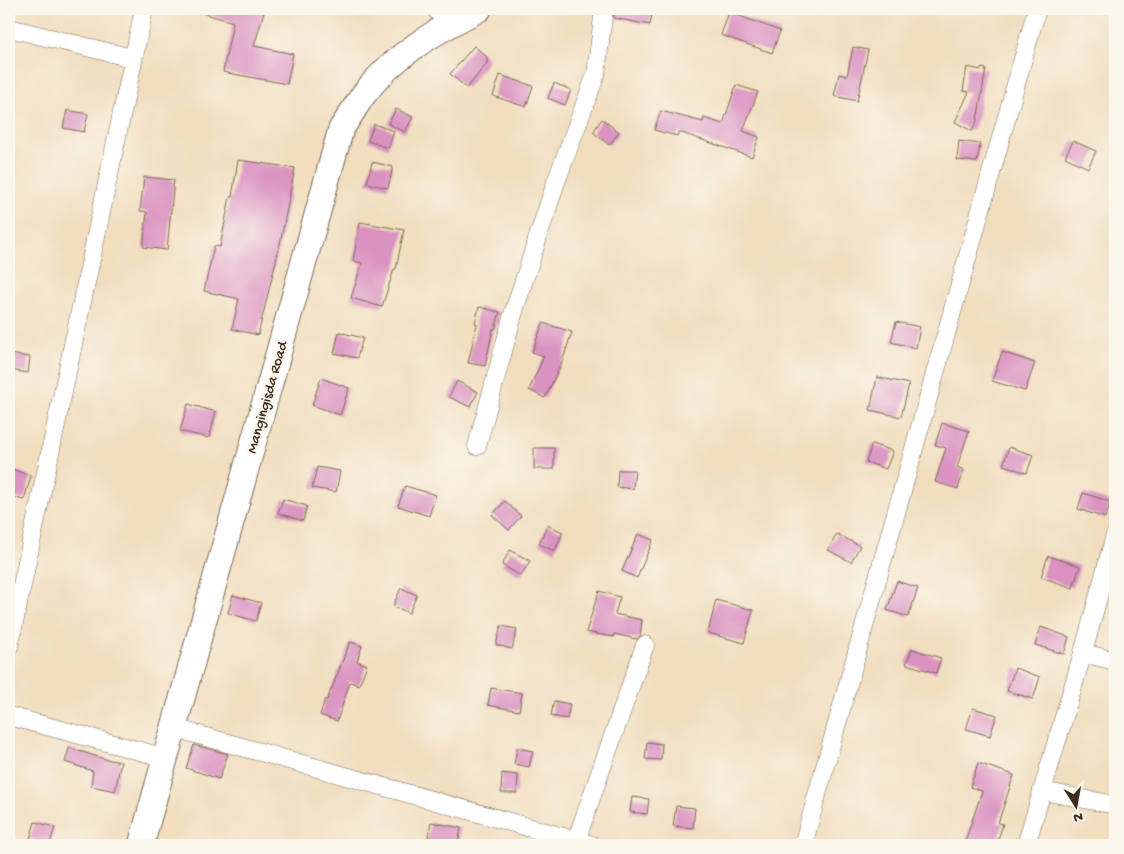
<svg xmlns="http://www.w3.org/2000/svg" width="1124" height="854" font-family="'Gochi Hand',sans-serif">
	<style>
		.building { fill: #da92c1 }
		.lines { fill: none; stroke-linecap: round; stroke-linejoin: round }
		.street-casing { stroke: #7b6956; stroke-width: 19 }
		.secondary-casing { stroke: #7b6956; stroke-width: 27 }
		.street { stroke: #fff; stroke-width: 18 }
		.secondary { stroke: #fff; stroke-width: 25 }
		.labels { text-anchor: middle; stroke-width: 5; stroke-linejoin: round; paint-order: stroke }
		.street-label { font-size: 15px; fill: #3b2a1e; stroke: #fbf7ec }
	</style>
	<rect width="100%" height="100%" fill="#fbf7ec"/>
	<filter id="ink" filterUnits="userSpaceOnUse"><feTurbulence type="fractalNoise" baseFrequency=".02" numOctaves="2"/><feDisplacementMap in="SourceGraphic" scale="10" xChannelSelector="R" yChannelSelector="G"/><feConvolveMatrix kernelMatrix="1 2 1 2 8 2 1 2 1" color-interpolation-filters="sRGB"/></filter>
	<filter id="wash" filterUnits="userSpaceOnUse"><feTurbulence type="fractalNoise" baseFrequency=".0096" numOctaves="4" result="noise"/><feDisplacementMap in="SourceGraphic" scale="20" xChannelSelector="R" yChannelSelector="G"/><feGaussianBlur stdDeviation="1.12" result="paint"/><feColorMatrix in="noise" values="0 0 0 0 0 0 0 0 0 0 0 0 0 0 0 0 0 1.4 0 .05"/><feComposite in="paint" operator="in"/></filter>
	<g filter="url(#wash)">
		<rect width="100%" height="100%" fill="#f1debf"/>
		<g id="blocks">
			<!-- building -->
			<g class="building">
				<polygon points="203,9 265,9 254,46 293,54 287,84 223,72 233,22 202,13"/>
				<polygon points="614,9 653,9 650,25 614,18"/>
				<polygon points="729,12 780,31 772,53 721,35"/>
				<polygon points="474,46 487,57 487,63 467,88 450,74"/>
				<polygon points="853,47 868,50 857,101 834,96 839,74 847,76"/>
				<polygon points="967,67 981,70 982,68 986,69 977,121 972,131 955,122 969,92 963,91"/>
				<polygon points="500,75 533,86 526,107 493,96"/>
				<polygon points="554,83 571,90 565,105 548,98"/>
				<polygon points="736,85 758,92 743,131 759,137 752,157 679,132 677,136 654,130 661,111 703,122 704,118 723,124"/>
				<polygon points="396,109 413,117 405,132 388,124"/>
				<polygon points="67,110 88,114 84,132 63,128"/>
				<polygon points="602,119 619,132 609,145 593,132"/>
				<polygon points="374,124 394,131 388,148 368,141"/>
				<polygon points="959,141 980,144 977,162 957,160"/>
				<polygon points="1073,141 1096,151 1088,168 1065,157"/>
				<polygon points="238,160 295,168 280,244 258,335 232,329 239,299 204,291 214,246 220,247 230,197 232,197"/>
				<polygon points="372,162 393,167 388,188 367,183"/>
				<polygon points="144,177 174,180 167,250 143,247 147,212 140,211"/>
				<polygon points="360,222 404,230 396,269 394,269 382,307 351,298 362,263 353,261"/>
				<polygon points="479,307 500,312 495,329 493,329 485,366 468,363 477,324 475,323"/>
				<polygon points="896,322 920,327 916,348 891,342"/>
				<polygon points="543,323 572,332 562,362 545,398 529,390 544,356 532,352"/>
				<polygon points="339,332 363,338 357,358 334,353"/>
				<polygon points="1002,352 1035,363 1025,391 992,381"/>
				<polygon points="9,354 30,357 28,373 9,370"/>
				<polygon points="877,377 909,384 901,417 870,410"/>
				<polygon points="321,378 349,388 340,415 312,405"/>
				<polygon points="457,381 478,392 470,407 449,397"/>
				<polygon points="188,404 216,412 209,438 180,431"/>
				<polygon points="942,423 969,431 957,467 964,470 958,489 935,482 946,448 935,445"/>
				<polygon points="872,444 893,451 886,469 866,462"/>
				<polygon points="1009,447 1033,455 1027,473 1003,465"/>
				<rect x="534" y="448" width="20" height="21"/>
				<polygon points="317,467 340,471 336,492 312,488"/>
				<polygon points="9,468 31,476 24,500 9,496"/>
				<polygon points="618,470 635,470 633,489 617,487"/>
				<polygon points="405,486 436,495 429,516 398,506"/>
				<polygon points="1083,493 1111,502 1105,518 1078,509"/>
				<polygon points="283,499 307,506 303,521 278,513"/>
				<polygon points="505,501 521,516 509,530 492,515"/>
				<polygon points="547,525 563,532 555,551 539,544"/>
				<polygon points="638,534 653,540 637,578 622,571"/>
				<polygon points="837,534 860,546 851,562 828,550"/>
				<polygon points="510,550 530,561 521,576 502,565"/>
				<polygon points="1048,556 1080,566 1073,588 1041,577"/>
				<polygon points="897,581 918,588 908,617 887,610"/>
				<polygon points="401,588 417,595 409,613 393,606"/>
				<polygon points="599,591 620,597 615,614 642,620 640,636 637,639 614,634 614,637 586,632"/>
				<polygon points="233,595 261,603 256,621 228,613"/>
				<polygon points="716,600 753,610 744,643 708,633"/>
				<polygon points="501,626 517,629 512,649 496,645"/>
				<polygon points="1041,627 1069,637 1064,654 1035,645"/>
				<polygon points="350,642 362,646 357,661 367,665 359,685 350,682 337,721 320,715 325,699 327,700"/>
				<polygon points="912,649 941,658 936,673 906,664"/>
				<polygon points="1015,668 1040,677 1033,699 1007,691"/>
				<polygon points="491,688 522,693 519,711 488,705"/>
				<polygon points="554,701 570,704 567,719 551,716"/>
				<polygon points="973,708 997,715 990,736 966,729"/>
				<polygon points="647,742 662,744 661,760 645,759"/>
				<polygon points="194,745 228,754 219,779 186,768"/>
				<polygon points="69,748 105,759 121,762 115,791 91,786 93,771 65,762"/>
				<polygon points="517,748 533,751 529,767 514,764"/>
				<polygon points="978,763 1014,775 998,823 1003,824 996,845 964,845 982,791 970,787"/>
				<polygon points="502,773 518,775 517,793 501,793"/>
				<polygon points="632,797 649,799 647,814 630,812"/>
				<polygon points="676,806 695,808 693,828 673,826"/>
				<polygon points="35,822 55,827 50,844 30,839"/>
				<polygon points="431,822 461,828 458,845 444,845 427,842"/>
			</g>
		</g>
	</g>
	<g filter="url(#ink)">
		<use href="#blocks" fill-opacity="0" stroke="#7b6956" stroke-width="1"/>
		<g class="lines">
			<defs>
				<g id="street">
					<polyline points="436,9 447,25"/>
					<polyline points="9,28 132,58"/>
					<polyline points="477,446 514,311 556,182 596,74 604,9"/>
					<polyline points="9,647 144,9"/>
					<polyline points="1083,653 1115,661"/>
					<polyline points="9,716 166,758"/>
					<polyline points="174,728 592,845"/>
					<polyline points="1042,791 1115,805"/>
					<polyline points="576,841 645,645"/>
					<polyline points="803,845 1037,9"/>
					<polyline points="1026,845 1083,653 1115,535"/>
				</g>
				<path id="secondary" d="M141,845L341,129C349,118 356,105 364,94C395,54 436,31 479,9"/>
			</defs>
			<!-- street casing -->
			<use href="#street" class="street-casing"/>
			<!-- secondary casing -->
			<use href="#secondary" class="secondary-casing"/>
			<!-- street -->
			<use href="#street" class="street"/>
			<!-- secondary -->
			<use href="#secondary" class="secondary"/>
		</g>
	</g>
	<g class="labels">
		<!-- street labels -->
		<g class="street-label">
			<text transform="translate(266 397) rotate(-74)" y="5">Mangingisda Road</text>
		</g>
	</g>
	<!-- margin -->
	<rect width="1124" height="854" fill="none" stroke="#fbf7ec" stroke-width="30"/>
	<!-- north arrow -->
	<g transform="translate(1076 806) rotate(169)" stroke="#fbf7ec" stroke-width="4" paint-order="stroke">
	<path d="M0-4L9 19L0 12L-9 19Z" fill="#3b2a1e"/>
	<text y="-8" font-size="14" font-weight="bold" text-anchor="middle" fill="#3b2a1e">N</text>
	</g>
</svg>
